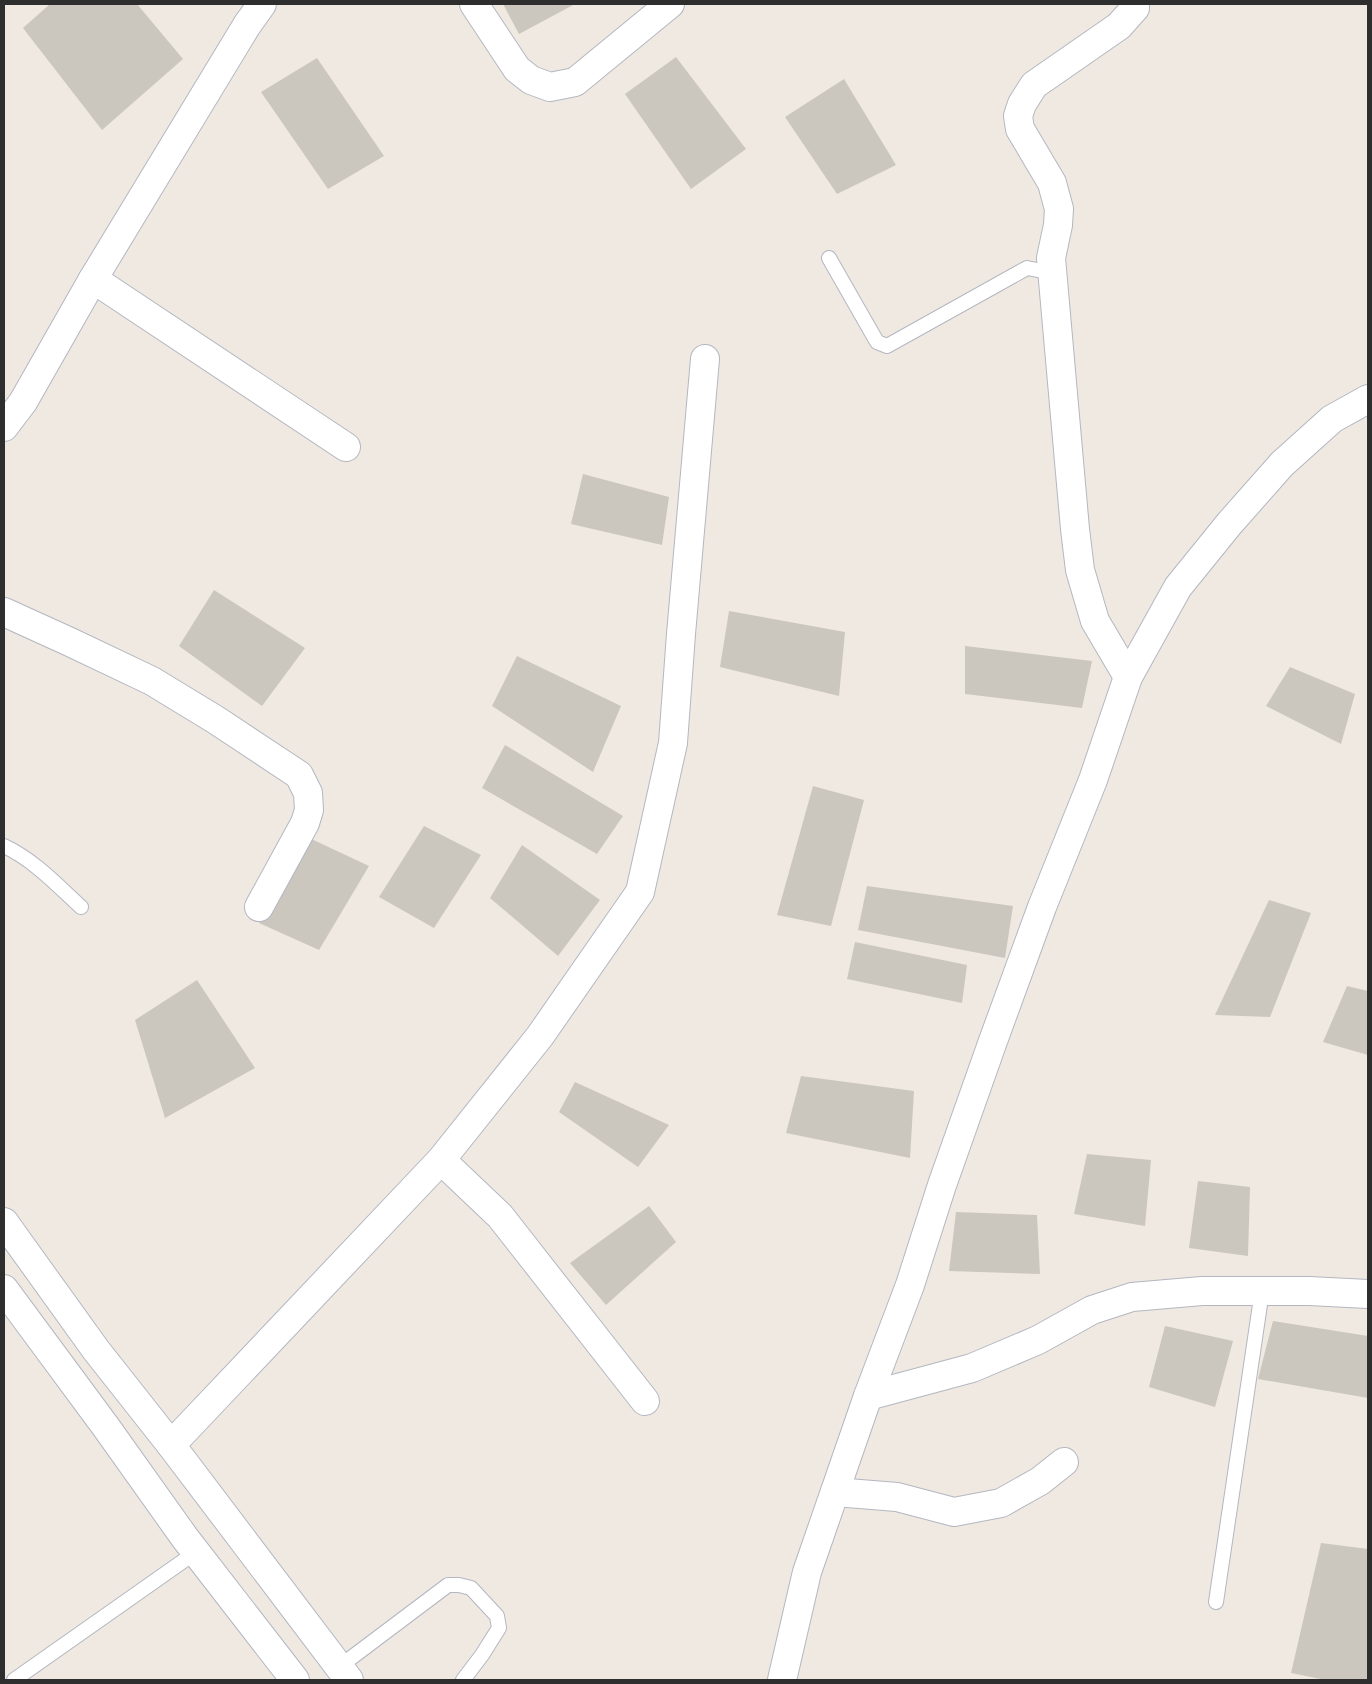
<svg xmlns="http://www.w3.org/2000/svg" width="1372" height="1684" font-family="'Fira Sans',sans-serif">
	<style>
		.building { fill: #cbc7bf }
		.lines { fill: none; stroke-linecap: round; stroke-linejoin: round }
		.lane-casing { stroke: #b4b7c1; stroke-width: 16 }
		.street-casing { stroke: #b4b7c1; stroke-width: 30 }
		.secondary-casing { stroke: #b4b7c1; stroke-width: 30 }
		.lane { stroke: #fff; stroke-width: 14 }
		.street { stroke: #fff; stroke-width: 28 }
		.secondary { stroke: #fff; stroke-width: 28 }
	</style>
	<rect width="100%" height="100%" fill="#efe9e1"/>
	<!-- building -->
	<g class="building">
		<polygon points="50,4 137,4 183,59 102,130 23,28"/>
		<polygon points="503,4 575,4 519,34"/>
		<polygon points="676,57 746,149 691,189 625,94"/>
		<polygon points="317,58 384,156 328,189 261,92"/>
		<polygon points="844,79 896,165 837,194 785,117"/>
		<polygon points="583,474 669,497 662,545 571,524"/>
		<polygon points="214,590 305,648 262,706 179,646"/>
		<polygon points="729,611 845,632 839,696 720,667"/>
		<polygon points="965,646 1092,661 1082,708 965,694"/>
		<polygon points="517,656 621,706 593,772 492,706"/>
		<polygon points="1290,667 1355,694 1341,744 1266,706"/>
		<polygon points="505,745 623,816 597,854 482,788"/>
		<polygon points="813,786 864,800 831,926 777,915"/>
		<polygon points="424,826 481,855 434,928 379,897"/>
		<polygon points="305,836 369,866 319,950 259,923"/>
		<polygon points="522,845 600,900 558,956 490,898"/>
		<polygon points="867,886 1013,906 1005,958 858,930"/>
		<polygon points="1269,900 1311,913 1270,1017 1215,1015"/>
		<polygon points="855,942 967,965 962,1003 847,979"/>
		<polygon points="197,980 255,1068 165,1118 135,1020"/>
		<polygon points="1347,986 1368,991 1368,1055 1323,1042"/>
		<polygon points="801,1076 914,1091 910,1158 786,1133"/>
		<polygon points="575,1082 669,1125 638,1167 559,1112"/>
		<polygon points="1087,1154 1151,1160 1145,1226 1074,1214"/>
		<polygon points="1198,1181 1250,1187 1248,1256 1189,1248"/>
		<polygon points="649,1206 676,1242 606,1305 570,1263"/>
		<polygon points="956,1212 1037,1215 1040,1274 949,1271"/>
		<polygon points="1273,1321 1368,1336 1368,1398 1258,1379"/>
		<polygon points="1165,1326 1233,1341 1215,1407 1149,1387"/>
		<polygon points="1321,1543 1368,1549 1368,1680 1326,1680 1291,1673"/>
	</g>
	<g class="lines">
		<defs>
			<g id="lane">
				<polyline points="829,258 877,342 887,346 1027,268 1053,273"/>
				<path d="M4,846C34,860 57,885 81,907"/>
				<polyline points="1216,1602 1262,1291"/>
				<polyline points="339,1667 448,1585 459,1585 471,1588 497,1616 499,1628 482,1655 463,1680"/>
				<polyline points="14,1680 196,1552"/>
			</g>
			<g id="street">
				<polyline points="474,4 517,69 531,80 550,87 575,82 670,4"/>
				<polyline points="93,279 346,447"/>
				<polyline points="4,427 23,402 93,279 247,25 262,4"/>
				<polyline points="4,612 70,642 152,681 216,720 299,775 308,793 309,810 305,823 259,907"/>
				<polyline points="1128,677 1095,621 1080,570 1075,529 1051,258 1058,225 1059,209 1052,183 1020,129 1018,116 1022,104 1034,85 1119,26 1135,8 1135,4"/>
				<polyline points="441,1160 500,1216 645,1401"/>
				<polyline points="868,1396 972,1368 1038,1340 1092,1310 1132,1297 1202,1291 1309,1291 1368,1294"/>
				<polyline points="171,1445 441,1160 540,1036 640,892 673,743 681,634 705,359"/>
				<polyline points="835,1492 897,1497 954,1512 1001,1503 1040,1481 1064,1462"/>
				<polyline points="782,1680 807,1572 868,1396 910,1285 942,1185 993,1041 1042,907 1093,780 1128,677 1178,587 1229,524 1282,464 1332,419 1368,399"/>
			</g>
			<g id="secondary">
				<polyline points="4,1222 96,1350 171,1445 349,1680"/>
				<polyline points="4,1289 106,1427 185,1538 295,1680"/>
			</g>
		</defs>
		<!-- lane casing -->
		<use href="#lane" class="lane-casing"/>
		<!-- street casing -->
		<use href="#street" class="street-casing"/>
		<!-- secondary casing -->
		<use href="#secondary" class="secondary-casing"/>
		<!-- lane -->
		<use href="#lane" class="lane"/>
		<!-- street -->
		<use href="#street" class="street"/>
		<!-- secondary -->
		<use href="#secondary" class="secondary"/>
	</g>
	<!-- border -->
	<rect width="1372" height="1684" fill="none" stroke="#2e2e2e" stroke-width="10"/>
</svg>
